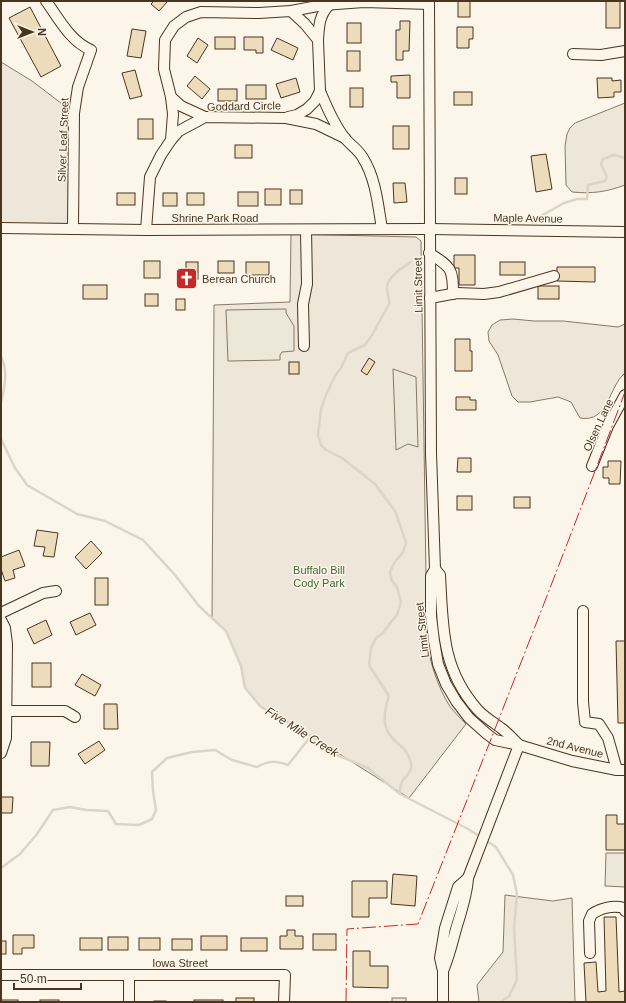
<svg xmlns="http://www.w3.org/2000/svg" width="626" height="1003" font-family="Helvetica,sans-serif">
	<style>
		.green { fill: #ede6d9; stroke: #887966 }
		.parking { fill: #ede7d9; stroke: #887966 }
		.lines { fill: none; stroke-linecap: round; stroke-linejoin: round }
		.stream { stroke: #dcd4c6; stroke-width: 2.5 }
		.building { fill: #ecdcbc; stroke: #4a3520 }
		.minor-casing { stroke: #4a3520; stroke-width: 12 }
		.minor { stroke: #fbf6e9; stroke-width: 10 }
		.power { stroke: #c62828; stroke-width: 1; stroke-dasharray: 14 3 2 3; stroke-linecap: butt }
		.labels { text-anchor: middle; stroke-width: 3; stroke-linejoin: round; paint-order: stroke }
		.street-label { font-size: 11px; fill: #4a3520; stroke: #fbf6e9 }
		.poi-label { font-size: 11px; fill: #4a3520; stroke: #fbf6e9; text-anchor: start }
		.park-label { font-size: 11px; fill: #436837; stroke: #fbf6e9 }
		.water-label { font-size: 12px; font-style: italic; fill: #4a3520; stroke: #fbf6e9 }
	</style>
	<rect width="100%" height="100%" fill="#fbf6e9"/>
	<!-- green -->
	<g class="green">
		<polygon points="1,62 32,81 74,113 73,228 1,229"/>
		<path d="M625,103V185C606,192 592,194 572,192L566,185L565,146L567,134L570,128L575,123Z"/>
		<path d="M291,234L416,237L421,241L427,644C431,665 438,687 449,705C454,712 460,718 466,724L409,798L311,736L261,707L245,688L241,666L226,631L212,619L214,305L290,302Z"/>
		<path d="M513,319L534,321H563L618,327L625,324V373C608,387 609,423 580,418L571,402L558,397L530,402H518L512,396L498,355L489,341L488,332L492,325L500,320Z"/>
		<polygon points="505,895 553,901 572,898 575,1002 479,1002 477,985 503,952"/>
	</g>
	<!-- parking -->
	<g class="parking">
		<polygon points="286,309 286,313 294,326 294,351 282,352 280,355 280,360 228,361 226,310"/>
		<polygon points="393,369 416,377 418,447 408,444 396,450"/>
		<polygon points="606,853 625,853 625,887 605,886"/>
		<rect x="392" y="998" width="14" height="4"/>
	</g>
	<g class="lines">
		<!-- stream -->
		<g class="stream">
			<polyline points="541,216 564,203 577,199 587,199 588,185 605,181 607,177 601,164 603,159 614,155 625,158"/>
			<path d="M1,357C8,369 5,389 1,402"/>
			<polyline points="1,439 15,468 27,485 77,514 105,521 143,540 175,575 199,606 226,631 241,666 245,688 261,707 311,736 337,755 368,768 400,794 468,829 481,837"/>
			<path d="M400,794C400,790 400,785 402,782C406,775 413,772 411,763C408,750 402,748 393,739C381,727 384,711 389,696L369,665L371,648L376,638L383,633L391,622L397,615L401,602L397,587L392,581L390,572L394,563L403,552L406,542L395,511L375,484L342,458L326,450L321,445L318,435L321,409L326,395L335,376L341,368L348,353L365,345L372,335L389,304C390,298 387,294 387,288C387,277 402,268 411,262"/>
			<polyline points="485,840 496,847 513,875 517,894 514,928 517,980 509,996 503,1000 502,1002"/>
			<path d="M1,868L20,854L37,834L53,810L70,807L86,810L108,811L116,824L139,825L152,819L156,810L153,791L152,772L167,758L192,752L215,750L232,760L257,767C269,760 276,761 288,765L311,736"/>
		</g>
	</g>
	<!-- building -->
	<g class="building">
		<polygon points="154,1 168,1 159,11 151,4"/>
		<rect x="458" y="1" width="12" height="16"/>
		<rect x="606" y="1" width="14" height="27"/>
		<polygon points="30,7 61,66 41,77 9,18"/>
		<polygon points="400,21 410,21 409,51 403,51 403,60 396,60 396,30 400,30"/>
		<rect x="347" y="23" width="14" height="20"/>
		<polygon points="457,27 473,27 473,39 469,39 469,48 457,48"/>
		<polygon points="132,29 146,31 141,58 127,56"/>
		<rect x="215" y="37" width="20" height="12"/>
		<polygon points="244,37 263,37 263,53 256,53 256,50 244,50"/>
		<polygon points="198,38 208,45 197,63 187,56"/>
		<polygon points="277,38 298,48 293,60 271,50"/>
		<rect x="347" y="51" width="13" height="20"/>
		<polygon points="135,70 142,96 130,99 122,73"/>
		<polygon points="410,75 410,98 397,98 397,82 391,82 391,76"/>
		<polygon points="195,76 210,89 202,99 187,86"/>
		<polygon points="296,78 300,92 281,98 276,84"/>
		<polygon points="597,78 612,78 612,81 621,80 621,92 614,92 614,97 598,98"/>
		<rect x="246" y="85" width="20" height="14"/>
		<rect x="350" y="88" width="13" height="19"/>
		<rect x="218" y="89" width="19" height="12"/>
		<rect x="454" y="92" width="18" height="13"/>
		<rect x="138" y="119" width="15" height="20"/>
		<rect x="393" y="126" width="16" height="23"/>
		<rect x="235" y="145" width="17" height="13"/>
		<polygon points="546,154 552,189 536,192 531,156"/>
		<rect x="455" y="178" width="12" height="16"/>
		<polygon points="393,183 405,183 407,202 394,203"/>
		<rect x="265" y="189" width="16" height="16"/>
		<rect x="290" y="190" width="12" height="14"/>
		<rect x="238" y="192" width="20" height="14"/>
		<rect x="117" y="193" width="18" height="12"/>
		<rect x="163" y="193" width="14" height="13"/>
		<rect x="187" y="193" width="17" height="12"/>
		<polygon points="454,255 475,255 475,285 459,285 459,268 454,268"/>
		<rect x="144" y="261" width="16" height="17"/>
		<rect x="218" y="261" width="16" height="12"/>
		<rect x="186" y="262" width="12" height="17"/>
		<rect x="246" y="262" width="23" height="13"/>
		<rect x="500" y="262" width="25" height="13"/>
		<polygon points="557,267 595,267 595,282 557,281"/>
		<rect x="83" y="285" width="24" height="14"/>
		<rect x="538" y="286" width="21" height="13"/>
		<rect x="145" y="294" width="13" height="12"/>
		<rect x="176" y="299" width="9" height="11"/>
		<polygon points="455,339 470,339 470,351 472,351 472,371 455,371"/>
		<polygon points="369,358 375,362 367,375 361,371"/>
		<rect x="289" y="362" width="10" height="12"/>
		<polygon points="456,397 470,397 470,400 476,400 476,410 456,410"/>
		<polygon points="458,458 471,458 471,472 457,472"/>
		<polygon points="608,461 621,461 620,484 609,484 609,478 603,478 603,467 608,467"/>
		<rect x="457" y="496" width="15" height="14"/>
		<rect x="514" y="497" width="16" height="11"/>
		<polygon points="37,530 58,533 54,557 43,556 45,547 34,546"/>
		<polygon points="91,541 102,553 86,569 75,557"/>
		<polygon points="19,550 25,566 13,570 15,578 5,581 1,569 1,557"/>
		<rect x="95" y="578" width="13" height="27"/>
		<polygon points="90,613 96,625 76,635 70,622"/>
		<polygon points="46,620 52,635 34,644 27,629"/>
		<polygon points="616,641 625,641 625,723 618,723"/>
		<rect x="32" y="663" width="19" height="24"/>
		<polygon points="82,674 101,685 95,696 75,685"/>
		<polygon points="104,704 117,704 118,729 104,729"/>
		<polygon points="99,741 105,750 85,764 78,754"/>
		<polygon points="31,742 50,742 49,766 31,766"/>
		<polygon points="1,797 13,797 12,813 1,813"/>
		<polygon points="606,815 617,815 617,824 625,824 625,850 606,850"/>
		<polygon points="393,874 417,876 415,906 391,904"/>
		<polygon points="352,881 387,881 387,898 369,898 369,917 352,917"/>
		<rect x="286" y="896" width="17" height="10"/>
		<polygon points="604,917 616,917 619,992 625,991 625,1002 586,1002 584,963 596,962 598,992 606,991"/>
		<polygon points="287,930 295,930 295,936 303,936 303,949 280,949 280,936 287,936"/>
		<rect x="313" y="934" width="23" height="16"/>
		<polygon points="13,935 34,935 34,948 22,948 22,954 13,954"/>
		<rect x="201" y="936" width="26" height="14"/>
		<rect x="108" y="937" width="20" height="13"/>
		<rect x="80" y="938" width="22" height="12"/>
		<rect x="139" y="938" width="21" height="12"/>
		<rect x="241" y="938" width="26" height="13"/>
		<rect x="172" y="939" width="20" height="11"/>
		<rect x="1" y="941" width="5" height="13"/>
		<polygon points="353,951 370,951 370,966 388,966 388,988 353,987"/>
		<rect x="236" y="998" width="18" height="4"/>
		<rect x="1" y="1000" width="17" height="2"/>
		<rect x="40" y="1000" width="19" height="2"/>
		<rect x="194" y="1000" width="29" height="2"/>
		<rect x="154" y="1001" width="12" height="1"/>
	</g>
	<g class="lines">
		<defs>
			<g id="minor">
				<path d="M46,1C59,19 70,41 91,50L78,87L74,113L73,228"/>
				<polyline points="429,1 431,453 435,569 431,576 431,616 434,641 438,664 446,684 456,701 469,718 487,734 495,740 519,745 572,761 617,770 625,770"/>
				<path d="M318,40C319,26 319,16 329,5"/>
				<polyline points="573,54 601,55 625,51"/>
				<path d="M320,91C327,107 333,123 344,137C350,145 358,149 363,158C376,179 378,205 382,229"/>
				<polyline points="171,97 181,106 205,117"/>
				<polyline points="288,117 297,115 307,109 315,101 320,91 318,40 305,24 291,11"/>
				<polyline points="171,140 173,114 171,97 164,69 165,40 174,26 186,17 201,12 259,13 291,11 323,5 364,2 429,4"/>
				<polyline points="1,228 146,230 430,229 625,232"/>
				<polyline points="146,230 150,177 161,155 171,140 179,131 205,117 286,118 316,124 345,138"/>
				<path d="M429,253C451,267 453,268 453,294"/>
				<polyline points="430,298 457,293 484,294 499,292 554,276"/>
				<polyline points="304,346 303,304 307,284 306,230"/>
				<polyline points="592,466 608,426 625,395"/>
				<path d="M435,569L440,575C443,626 441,668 477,709C484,717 493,722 501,728C508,733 513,739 519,745"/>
				<polyline points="583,611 583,702 585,722 599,724 608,738 617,770"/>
				<polyline points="1,613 43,593 56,591"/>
				<polyline points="1,620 5,628 7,644 6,738 1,753"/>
				<polyline points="6,711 65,711 75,717"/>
				<polyline points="468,878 519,745"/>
				<path d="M590,953L589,921L592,914C601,908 613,905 624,908L625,911"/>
				<path d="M443,971C449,957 452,944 456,929C461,912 467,896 468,878L458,887L445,928L440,958L443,971V1002"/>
				<polyline points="1,975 285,975 284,1002"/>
				<polyline points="129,976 129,1002"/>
			</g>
		</defs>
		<!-- minor casing -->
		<use href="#minor" class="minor-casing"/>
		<!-- minor -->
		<use href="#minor" class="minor"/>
		<!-- power -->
		<path class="power" d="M346,1002L347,929L418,924C488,747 558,570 625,392"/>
	</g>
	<!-- icons -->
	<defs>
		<symbol id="church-square" viewBox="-11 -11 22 22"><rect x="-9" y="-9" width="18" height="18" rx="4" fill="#c62828" stroke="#fbf6e9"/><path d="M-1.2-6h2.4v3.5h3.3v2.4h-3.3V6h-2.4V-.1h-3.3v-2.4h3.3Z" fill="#fff"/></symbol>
	</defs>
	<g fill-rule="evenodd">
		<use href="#church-square" x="174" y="266" width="25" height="25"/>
	</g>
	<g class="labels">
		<!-- street labels -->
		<g class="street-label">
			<text transform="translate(244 106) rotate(-1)" y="4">Goddard Circle</text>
			<text transform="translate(63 140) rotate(-88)" y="4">Silver Leaf Street</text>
			<text x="215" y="222">Shrine Park Road</text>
			<text transform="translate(528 218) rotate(1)" y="4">Maple Avenue</text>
			<text transform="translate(418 285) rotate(-91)" y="4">Limit Street</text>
			<text transform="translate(598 425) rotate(-65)" y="4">Olsen Lane</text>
			<text transform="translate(422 630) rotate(-96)" y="4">Limit Street</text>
			<text transform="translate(575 747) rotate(14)" y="4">2nd Avenue</text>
			<text x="180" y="967">Iowa Street</text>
		</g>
		<!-- poi labels -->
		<g class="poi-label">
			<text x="202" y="283">Berean Church</text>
		</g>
		<!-- park labels -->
		<g class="park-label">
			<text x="319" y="574">Buffalo Bill<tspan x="319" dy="13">Cody Park</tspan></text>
		</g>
		<!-- water labels -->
		<g class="water-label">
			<text transform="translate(302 732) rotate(32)" y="4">Five Mile Creek</text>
		</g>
	</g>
	<!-- border -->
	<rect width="626" height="1003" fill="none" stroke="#4a3520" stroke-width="4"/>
	<!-- north arrow -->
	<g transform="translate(32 32) rotate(90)" stroke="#fbf6e9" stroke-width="3" paint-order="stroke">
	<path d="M0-3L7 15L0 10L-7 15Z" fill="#4a3520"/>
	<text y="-6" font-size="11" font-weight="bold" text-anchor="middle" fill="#4a3520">N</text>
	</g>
	<!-- scale -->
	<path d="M14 983v6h67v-6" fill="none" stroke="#4a3520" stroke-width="2"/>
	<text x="20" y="983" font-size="12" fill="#4a3520" stroke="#fbf6e9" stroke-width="3" paint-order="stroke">50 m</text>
</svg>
